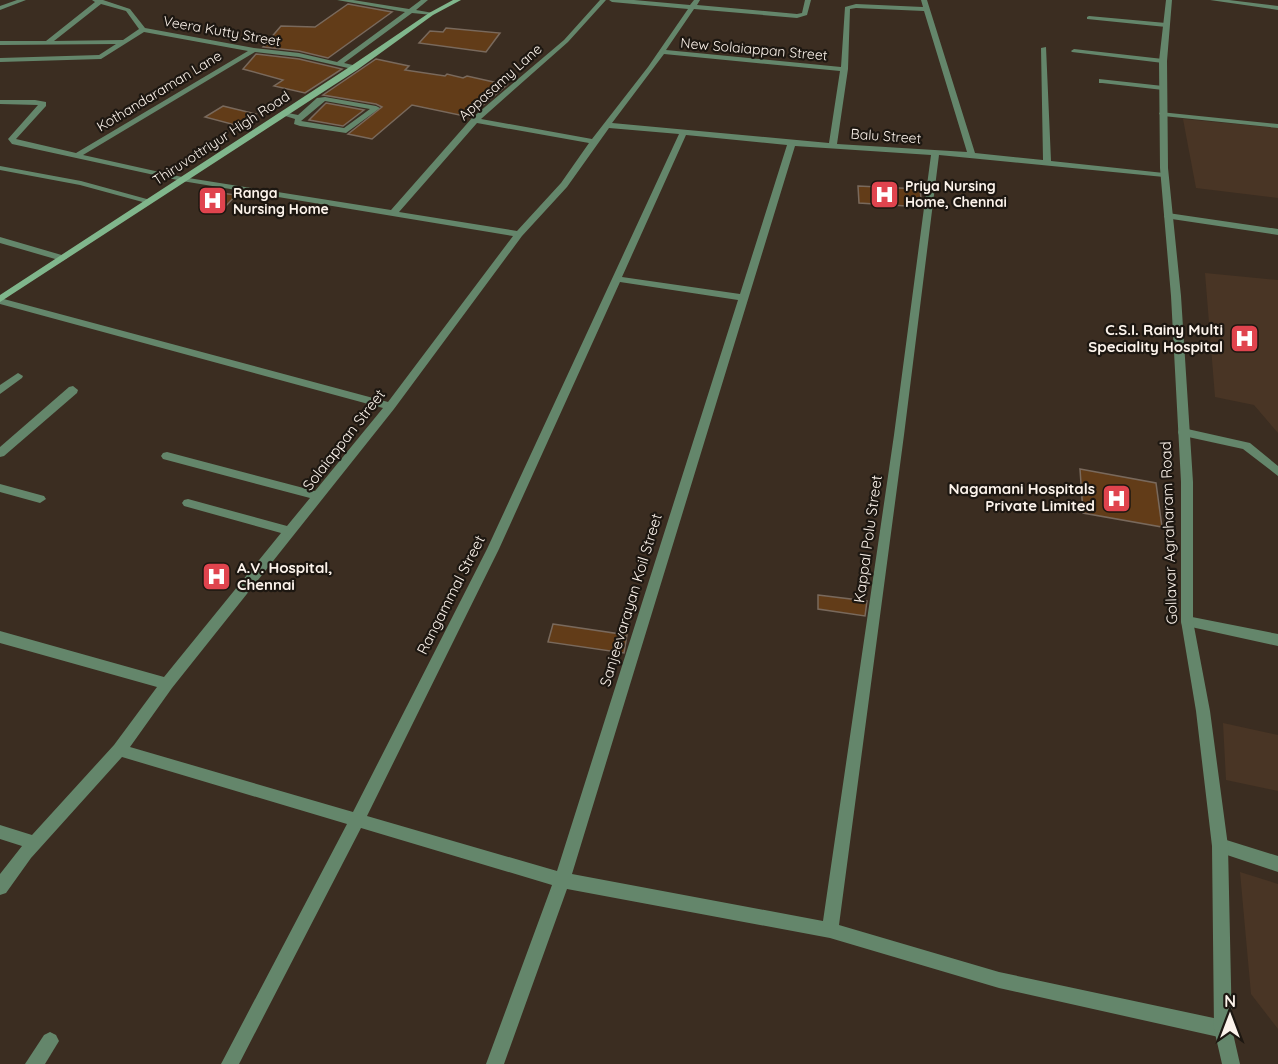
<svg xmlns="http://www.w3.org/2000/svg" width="1278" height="1064" font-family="Quicksand,sans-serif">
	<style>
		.built { fill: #493525 }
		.building { fill: #623c18; stroke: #79695c; stroke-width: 1.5 }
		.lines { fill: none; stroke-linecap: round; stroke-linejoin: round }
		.minor { fill: #64866b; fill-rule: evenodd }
		.tertiary { fill: #64866b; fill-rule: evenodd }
		.secondary { fill: #80b68c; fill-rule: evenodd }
		.labels { text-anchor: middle; stroke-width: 4.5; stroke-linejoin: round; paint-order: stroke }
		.far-street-label { font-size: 14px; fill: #fcf3eb; stroke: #1d1711 }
		.far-poi-label { font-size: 14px; font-weight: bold; fill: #fcf3eb; stroke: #1d1711; text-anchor: start }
		.poi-label { font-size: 15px; font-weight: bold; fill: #fcf3eb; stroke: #1d1711; text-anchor: end }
		.street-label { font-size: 15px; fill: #fcf3eb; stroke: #1d1711 }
	</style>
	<rect width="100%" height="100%" fill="#3b2d21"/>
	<!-- built -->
	<g class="built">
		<polygon points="1183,119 1278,128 1278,198 1196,188"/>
		<polygon points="1205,273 1278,280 1278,433 1254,405 1215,397"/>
		<polygon points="1223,723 1278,735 1278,791 1226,780"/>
		<polygon points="1240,872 1278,884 1278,1029 1251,994"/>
	</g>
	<!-- building -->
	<g class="building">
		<polygon points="348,4 392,12 328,58 299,51 263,47 281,26 315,27"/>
		<polygon points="446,28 500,33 486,52 419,43 430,31 443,32"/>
		<polygon points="256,54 299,59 342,69 305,93 274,86 283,80 243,69"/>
		<polygon points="376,59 409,66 405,70 445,76 447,74 463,78 467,76 507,85 469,117 412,105 372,139 348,134 382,107 376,104 323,95"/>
		<polygon points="326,103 364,110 343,126 309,120"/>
		<polygon points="223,106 256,114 239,126 205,117"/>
		<polygon points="858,186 920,189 922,207 859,203"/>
		<polygon points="213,192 236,195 224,208 200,205"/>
		<polygon points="1080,469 1156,483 1162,527 1083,513"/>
		<polygon points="818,595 867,601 865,616 818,609"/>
		<polygon points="553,624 627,635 624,653 548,642"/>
	</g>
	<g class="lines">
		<!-- minor -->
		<g class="minor">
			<polygon points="17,0 26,0 0,10 0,6"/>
			<path d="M92,0H103L130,9L145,28L254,48L299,53L337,62L405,12L337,0H353L409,9L421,0H428L416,10L433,13V15L412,13L344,63L357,66V70L299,57L255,52L83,155L182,177L391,210L472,118L564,40L600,0H606L568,42L481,119L592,139L648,67L688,9L612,2L609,0H634L690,5L694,0H700L697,5L797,14L802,13L805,0H811L807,15L797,18L694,9L666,50L841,67L845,7L856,4L923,7L921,0H927L975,153L1043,160L1041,48L1046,47L1051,161L1164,173L1168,175L1164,177L939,155L904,435L839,925L999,972L1223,1020L1229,1023L1232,1029L1229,1035L1223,1038L999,988L830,938L567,889L504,1064H486L552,885L361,828L239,1064H221L347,824L122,757L31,858L6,893L0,895V874L22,846L0,839V825L32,835L114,745L157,687L0,643V631L164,677L281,533L184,506L182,503L184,500L188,499L287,526L310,498L163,459L161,456L163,453L167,452L315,491L383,408L0,304V298L388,402L513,236L182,181L12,144L8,139L38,105L0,104V100H35L46,102V106L16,139L76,153L248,51L144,32L101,59L0,62V58L99,55L116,44L0,45V41H46L95,2ZM101,4L126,11L139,29L123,40L54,41ZM856,8L924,11L967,152L837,144L848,69L850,9ZM664,54L840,71L829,143L612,123ZM477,123L589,143L561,183L517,231L399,212ZM609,128L679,134L487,549L353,812L130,747L172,688L394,409L522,236L567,187ZM686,135L787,145L740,294L622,277ZM795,146L931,155L894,435L823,921L572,874ZM620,282L738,300L557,871L367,816L499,549Z"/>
			<polygon points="1210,0 1229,0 1278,6 1278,10"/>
			<polygon points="1089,16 1166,23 1169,25 1166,27 1087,19 1087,17"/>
			<polygon points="1074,49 1163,59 1167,61 1163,63 1072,52 1071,51"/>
			<polygon points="1099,79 1163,86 1167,88 1163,90 1102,83 1099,83"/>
			<path d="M325,97L376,106L380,108L346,133L300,126L294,124L295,119L279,114L283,112L298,115L317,98ZM325,101L370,109L344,128L301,121Z"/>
			<polygon points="1160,112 1278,124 1278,128 1163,116 1159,114"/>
			<polygon points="0,166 81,181 154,201 150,204 80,185 0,170"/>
			<polygon points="1168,213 1278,229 1278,235 1165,218 1164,216"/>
			<polygon points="0,237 65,256 67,258 62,261 0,243"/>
			<polygon points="18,373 23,376 22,378 0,394 0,385"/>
			<polygon points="73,386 78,390 77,393 4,456 0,457 0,447 69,387"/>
			<polygon points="1183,428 1250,443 1278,466 1278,476 1243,449 1179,435 1178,432 1179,429"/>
			<polygon points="0,484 44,496 46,499 40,503 0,492"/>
			<polygon points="1187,616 1278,634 1278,646 1182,625 1181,621 1182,617"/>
			<polygon points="1220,838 1278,856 1278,872 1215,851 1212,846 1215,841"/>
			<polygon points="50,1032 56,1035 59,1041 45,1064 25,1064 44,1035"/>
		</g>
		<!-- tertiary -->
		<polygon class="tertiary" points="1166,0 1172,0 1167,61 1168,168 1181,296 1193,482 1193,621 1210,711 1228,846 1232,1029 1240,1064 1222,1064 1214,1029 1212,846 1196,711 1181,621 1181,482 1171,296 1160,168 1159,61"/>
		<!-- secondary -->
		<polygon class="secondary" points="453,0 461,0 433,15 357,70 0,302 0,295 351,66 429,13"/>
	</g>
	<!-- icons -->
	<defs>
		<symbol id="hospital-square" viewBox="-11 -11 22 22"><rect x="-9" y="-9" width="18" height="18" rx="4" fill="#e0444e" stroke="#1d1711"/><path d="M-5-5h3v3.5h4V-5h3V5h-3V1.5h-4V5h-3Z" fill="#fff"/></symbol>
	</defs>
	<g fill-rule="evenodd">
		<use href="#hospital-square" x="868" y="178" width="33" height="33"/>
		<use href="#hospital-square" x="196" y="184" width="33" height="33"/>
		<use href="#hospital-square" x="1228" y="322" width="33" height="33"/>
		<use href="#hospital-square" x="1100" y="482" width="33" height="33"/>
		<use href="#hospital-square" x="200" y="560" width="33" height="33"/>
	</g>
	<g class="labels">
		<!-- far-street labels -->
		<g class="far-street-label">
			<text transform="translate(222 31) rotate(10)" y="5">Veera Kutty Street</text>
			<text transform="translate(754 49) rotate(5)" y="5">New Solaiappan Street</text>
			<text transform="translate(500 82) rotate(-42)" y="5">Appasamy Lane</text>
			<text transform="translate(159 91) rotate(-31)" y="5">Kothandaraman Lane</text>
			<text transform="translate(886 136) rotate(4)" y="5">Balu Street</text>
			<text transform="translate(221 138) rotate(-33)" y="5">Thiruvottriyur High Road</text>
		</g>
		<!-- far-poi labels -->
		<g class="far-poi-label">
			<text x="905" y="191">Priya Nursing<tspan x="905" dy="16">Home, Chennai</tspan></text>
			<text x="233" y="198">Ranga<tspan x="233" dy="16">Nursing Home</tspan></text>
		</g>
		<!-- poi labels -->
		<g class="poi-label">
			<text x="1223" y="335">C.S.I. Rainy Multi<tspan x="1223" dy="17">Speciality Hospital</tspan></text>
			<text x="1095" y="494">Nagamani Hospitals<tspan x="1095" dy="17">Private Limited</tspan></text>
			<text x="237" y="573" text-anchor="start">A.V. Hospital,<tspan x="237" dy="17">Chennai</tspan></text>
		</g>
		<!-- street labels -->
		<g class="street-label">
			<text transform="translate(344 440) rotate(-52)" y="5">Solaiappan Street</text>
			<text transform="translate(1169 533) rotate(-92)" y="5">Gollavar Agraharam Road</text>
			<text transform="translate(868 539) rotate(-82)" y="5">Kappal Polu Street</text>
			<text transform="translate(451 595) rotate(-63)" y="5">Rangammal Street</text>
			<text transform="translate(631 600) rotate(-73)" y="5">Sanjeevarayan Koil Street</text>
		</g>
	</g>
	<!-- north arrow -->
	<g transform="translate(1230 1016)" stroke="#1d1711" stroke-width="4.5" paint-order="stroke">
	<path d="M0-4.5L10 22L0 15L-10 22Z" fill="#fcf3eb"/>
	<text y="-9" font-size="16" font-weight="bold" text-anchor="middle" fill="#fcf3eb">N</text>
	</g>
</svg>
